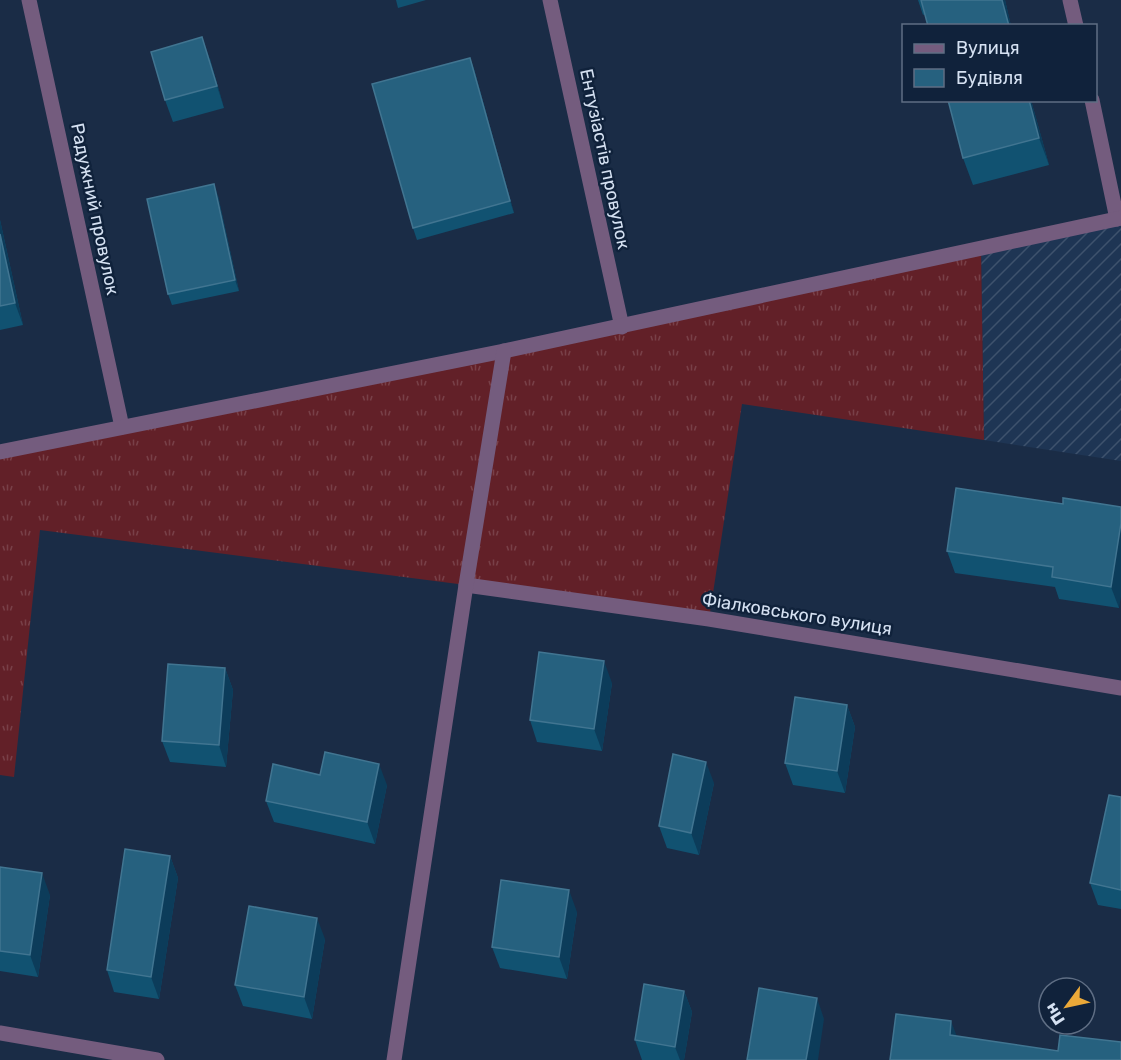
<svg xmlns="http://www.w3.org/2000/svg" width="1121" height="1060" font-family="Rubik,sans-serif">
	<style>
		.industrial { fill: url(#industrial-furrows) }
		.grass { fill: url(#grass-tufts) }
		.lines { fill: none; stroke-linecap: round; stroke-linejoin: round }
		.minor { stroke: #745c7e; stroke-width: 15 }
		.wall { fill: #115271 }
		.shaded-wall { fill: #0c3c5a }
		.building { fill: #26617f; stroke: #417591; stroke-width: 1.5 }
		.labels { text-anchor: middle; stroke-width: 5; stroke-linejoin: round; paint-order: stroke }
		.street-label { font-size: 18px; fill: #d5e1f2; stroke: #10223b }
	</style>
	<defs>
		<pattern id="industrial-furrows" width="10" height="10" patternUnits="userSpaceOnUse" patternTransform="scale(1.5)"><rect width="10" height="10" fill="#1e3554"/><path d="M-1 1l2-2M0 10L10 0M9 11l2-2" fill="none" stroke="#3e526d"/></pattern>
		<pattern id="grass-tufts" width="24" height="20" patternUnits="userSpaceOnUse" patternTransform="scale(1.5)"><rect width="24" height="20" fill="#622028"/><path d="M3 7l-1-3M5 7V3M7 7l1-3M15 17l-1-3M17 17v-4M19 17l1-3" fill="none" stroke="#784048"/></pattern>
	</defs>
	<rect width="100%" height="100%" fill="#1a2c46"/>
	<!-- industrial -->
	<polygon class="industrial" points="1121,220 1121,461 984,440 981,248"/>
	<!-- grass -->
	<polygon class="grass" points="981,248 984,440 742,404 709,619 466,585 40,530 14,777 0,775 0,452"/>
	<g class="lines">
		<!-- minor -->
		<g class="minor">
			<polyline points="29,0 122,427"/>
			<polyline points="550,0 622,327"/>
			<polyline points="1070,0 1076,26"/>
			<polyline points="1092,100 1117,219"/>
			<polyline points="0,452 504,351 1121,218"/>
			<polyline points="466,585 709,619 1121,688"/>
			<polyline points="0,1033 157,1060"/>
			<polyline points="394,1060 466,585 504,351"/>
		</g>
	</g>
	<!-- wall -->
	<g class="wall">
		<polygon points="396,0 426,0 398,8"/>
		<polygon points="918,0 1005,0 1011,26 928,26 925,14 923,15"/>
		<polygon points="470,58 474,69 514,213 417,240 413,228"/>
		<polygon points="210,59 224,108 173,122 165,100"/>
		<polygon points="1031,100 1049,165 973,185 963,158"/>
		<polygon points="218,196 239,291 172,305 168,294"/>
		<polygon points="0,220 23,325 0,330"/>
		<polygon points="1063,504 1121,507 1119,608 1059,599 1055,587 955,573 947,551"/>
		<polygon points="225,668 233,690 226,767 170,762 162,741"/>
		<polygon points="612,683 602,751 537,742 530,720"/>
		<polygon points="847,705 855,727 845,793 793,785 785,763"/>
		<polygon points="714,783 699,855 667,848 659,826"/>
		<polygon points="387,785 375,844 274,822 266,801"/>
		<polygon points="1121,797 1121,909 1098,905 1090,883"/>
		<polygon points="170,856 178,878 159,999 114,992 107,970"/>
		<polygon points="0,867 50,895 38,977 0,971"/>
		<polygon points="577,912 567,979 500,968 492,947"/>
		<polygon points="325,939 312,1019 243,1006 235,985"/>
		<polygon points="684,991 692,1012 684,1060 642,1060 635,1040"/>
	</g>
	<!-- shaded-wall -->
	<g class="shaded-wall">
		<polygon points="1002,0 1005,0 1011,26 1009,26"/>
		<polygon points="202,37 210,59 224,108 217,86"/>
		<polygon points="470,58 474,69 514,213 510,201"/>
		<polygon points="1029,100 1031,100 1049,165 1039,138"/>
		<polygon points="214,184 218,196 239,291 235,280"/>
		<polygon points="0,220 23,325 15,303 0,234"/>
		<polygon points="1121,523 1121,597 1119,608 1111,587"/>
		<polygon points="604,661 612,683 602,751 594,729"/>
		<polygon points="225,668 233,690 226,767 219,745"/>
		<polygon points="847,705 855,727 845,793 837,771"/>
		<polygon points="706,762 714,783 699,855 691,833"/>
		<polygon points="379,764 387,785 375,844 367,822"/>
		<polygon points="170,856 178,878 159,999 151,977"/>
		<polygon points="42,873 50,895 38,977 30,955"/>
		<polygon points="569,890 577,912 567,979 559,957"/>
		<polygon points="317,918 325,939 312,1019 304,997"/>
		<polygon points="684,991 692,1012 684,1060 680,1060 675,1047"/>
		<polygon points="817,998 824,1019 818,1060 806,1060"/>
		<polygon points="951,1021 959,1042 950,1035"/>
	</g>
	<!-- building -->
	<g class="building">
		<polygon points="921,0 1002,0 1009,26 928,26"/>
		<polygon points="202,37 217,86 165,100 151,52"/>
		<polygon points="470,58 510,201 413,228 372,84"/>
		<polygon points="948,100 1029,100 1039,138 963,158"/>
		<polygon points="214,184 235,280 168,294 147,199"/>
		<polygon points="0,234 15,303 0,306"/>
		<polygon points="956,488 1063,504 1063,498 1121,507 1121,523 1111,587 1052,577 1053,567 947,551"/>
		<polygon points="539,652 604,661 594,729 530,720"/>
		<polygon points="168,664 225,668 219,745 162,741"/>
		<polygon points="795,697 847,705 837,771 785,763"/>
		<polygon points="325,752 379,764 367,822 266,801 273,764 320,775"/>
		<polygon points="673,754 706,762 691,833 659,826"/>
		<polygon points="1109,795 1121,797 1121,890 1090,883"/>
		<polygon points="125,849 170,856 151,977 107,970"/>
		<polygon points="0,867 42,873 30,955 0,951"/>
		<polygon points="501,880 569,890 559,957 492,947"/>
		<polygon points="249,906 317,918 304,997 235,985"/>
		<polygon points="644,984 684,991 675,1047 635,1040"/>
		<polygon points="759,988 817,998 806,1060 747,1060"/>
		<polygon points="896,1014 951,1021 950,1035 1058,1051 1060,1035 1121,1042 1121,1060 890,1060"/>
	</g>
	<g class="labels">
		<!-- street labels -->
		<g class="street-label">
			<text transform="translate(605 159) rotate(78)" y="6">Ентузіастів провулок</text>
			<text transform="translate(95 209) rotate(78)" y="6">Радужний провулок</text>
			<text transform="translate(797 614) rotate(9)" y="6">Фіалковського вулиця</text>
		</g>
	</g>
	<!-- legend -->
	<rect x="902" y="24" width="195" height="78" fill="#10223b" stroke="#5f6e84" stroke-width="1.5"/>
	<rect x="914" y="44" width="30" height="9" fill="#745c7e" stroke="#5f6e84" stroke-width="1.5"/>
	<text x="956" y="54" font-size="18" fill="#d5e1f2">Вулиця</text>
	<rect x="914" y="69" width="30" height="18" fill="#26617f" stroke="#5f6e84" stroke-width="1.5"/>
	<text x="956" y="84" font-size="18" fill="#d5e1f2">Будівля</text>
	<!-- north arrow -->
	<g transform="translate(1067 1006) rotate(237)"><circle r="28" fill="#10223b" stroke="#5f6e84" stroke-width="1.5"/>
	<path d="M0-4.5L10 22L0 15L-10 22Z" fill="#eba939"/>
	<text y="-9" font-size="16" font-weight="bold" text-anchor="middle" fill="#d5e1f2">Пн</text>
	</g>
</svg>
